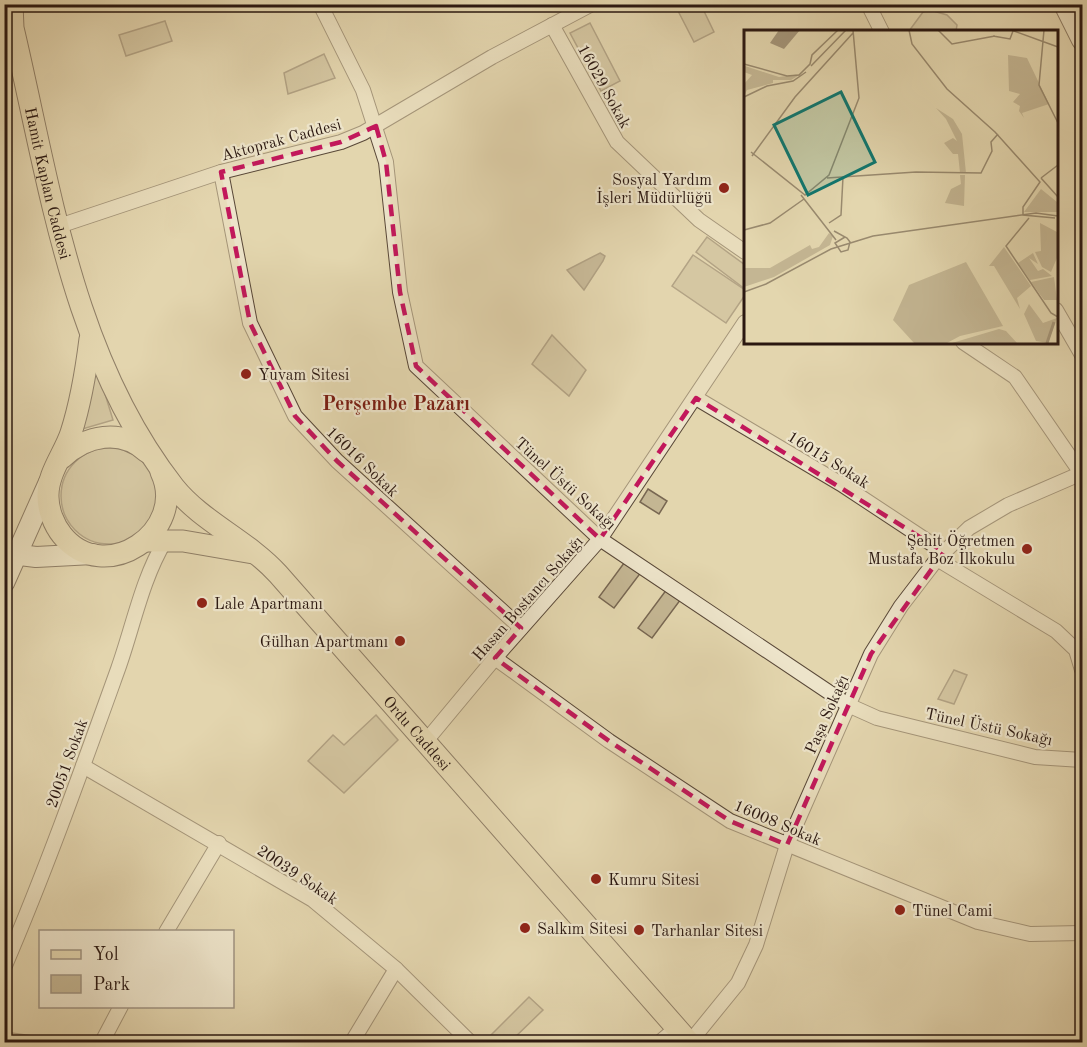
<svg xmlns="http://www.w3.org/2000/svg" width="1087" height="1047" font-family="'Old Standard TT',serif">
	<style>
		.green { fill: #c4b693; stroke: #786752; stroke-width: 1.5 }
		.water { fill: #a49579; stroke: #74634f; stroke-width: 1.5 }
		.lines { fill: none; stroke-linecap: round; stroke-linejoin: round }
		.street-casing { stroke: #594838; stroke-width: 16 }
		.secondary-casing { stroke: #2b1811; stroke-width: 22 }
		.primary-casing { stroke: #2b1811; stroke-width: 23 }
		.street { stroke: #ede4ca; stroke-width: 14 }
		.secondary { stroke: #ede4ca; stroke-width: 20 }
		.primary { stroke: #e3d6ae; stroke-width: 21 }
		.marked { fill: none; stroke: #c2185b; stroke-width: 4.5; stroke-dasharray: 12 8; stroke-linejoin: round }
		.poi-dot { fill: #8f2418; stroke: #ede4ca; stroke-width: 2 }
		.labels { text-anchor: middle; stroke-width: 4.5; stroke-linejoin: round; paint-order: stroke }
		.street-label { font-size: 16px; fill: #2b1811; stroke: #ede4ca }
		.poi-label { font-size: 16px; fill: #2b1811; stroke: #ede4ca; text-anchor: start }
		.quarter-label { font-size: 20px; font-weight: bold; fill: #7a1f14; stroke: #ede4ca }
		.inset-river { fill: none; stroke: #a49579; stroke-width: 3 }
		.inset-road { fill: none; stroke: #998a6f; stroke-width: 1.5 }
		.view { fill: #0f766e; fill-opacity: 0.15; stroke: #0f766e; stroke-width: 3 }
		.inset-edge { fill: none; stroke: #2b1811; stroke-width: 3 }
	</style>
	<rect width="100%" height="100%" fill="#e3d6ae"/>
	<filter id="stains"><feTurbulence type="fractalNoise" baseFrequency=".00333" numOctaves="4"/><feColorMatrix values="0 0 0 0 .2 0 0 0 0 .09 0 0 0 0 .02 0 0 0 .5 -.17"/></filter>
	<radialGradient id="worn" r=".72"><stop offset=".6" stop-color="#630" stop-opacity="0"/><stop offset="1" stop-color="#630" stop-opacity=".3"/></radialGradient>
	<!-- green -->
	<g class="green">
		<polygon points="675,5 701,5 714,32 694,42"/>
		<polygon points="930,10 947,15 957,25 956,31 909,31 923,12"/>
		<polygon points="165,21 172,41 126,56 119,35"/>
		<polygon points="590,23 620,81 601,91 570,33"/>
		<polygon points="324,54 335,78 288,94 284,73"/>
		<polygon points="707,237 745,265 745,289 696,252"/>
		<polygon points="693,255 745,290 745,295 726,323 672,286"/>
		<polygon points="552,335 586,370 569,396 532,364"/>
		<polygon points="94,358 113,420 79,430"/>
		<circle cx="109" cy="496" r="48"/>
		<polygon points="648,489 667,501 659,514 640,502"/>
		<polygon points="627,559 642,571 614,608 599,597"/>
		<polygon points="667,589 681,599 652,638 638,628"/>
		<polygon points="954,670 967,675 954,704 938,699"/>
		<polygon points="376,715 398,740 344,793 308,761 333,735 344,745"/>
		<polygon points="529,997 543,1010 510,1042 492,1042 488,1038"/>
		<polygon points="4,1032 5,1032 33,1036 30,1042 5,1042"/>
	</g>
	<!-- water -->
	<polygon class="water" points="600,253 605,256 603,261 584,290 567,270"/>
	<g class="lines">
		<defs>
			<g id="street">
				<polyline points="320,4 363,90 386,162 400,292 416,366 600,539 848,705 877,718 1035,757 1082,760"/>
				<polyline points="868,4 882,32"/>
				<polyline points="552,25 617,142 699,220 745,252"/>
				<polyline points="221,172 250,323 295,416 337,461 521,628"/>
				<polyline points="59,226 221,172 341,142 363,133 492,57 592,4"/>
				<polyline points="1056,310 1082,355"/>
				<polyline points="963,342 1015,377 1081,473"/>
				<polyline points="696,398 841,484 944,552"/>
				<polyline points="937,559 1056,631 1076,650 1082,670"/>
				<polyline points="495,658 609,741 730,821 978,922 1030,934 1082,933"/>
				<polyline points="426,741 495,658 600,539 745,322"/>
				<polyline points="83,766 313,900 396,969 470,1042"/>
				<polyline points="166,932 219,843"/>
				<path d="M4,968C46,870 82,769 118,669C133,627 142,579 165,541"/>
				<polyline points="102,1042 121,1006"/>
				<polyline points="352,1042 396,969"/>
				<polyline points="660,1042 675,1029"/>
				<polyline points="690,1042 738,983 756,945 787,845 871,654 901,606 937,559 969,528 1008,505 1082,473"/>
			</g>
			<g id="secondary">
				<polyline points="1064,4 1082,40"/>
				<polyline points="4,553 36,557 93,554"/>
				<polyline points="4,583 49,482"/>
			</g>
			<g id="primary">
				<path id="s1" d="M12,4L13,28C50,185 72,357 174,487C202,522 247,540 278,574L689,1042"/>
				<path d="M90,339C86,371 81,402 71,433C64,454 47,474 48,497C48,510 54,525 62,535C104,588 189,531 161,472"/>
				<path d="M62,458C86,435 121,428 147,452"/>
				<polyline points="147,541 183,541 253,553"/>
			</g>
		</defs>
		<!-- street casing -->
		<use href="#street" class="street-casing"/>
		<!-- secondary casing -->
		<use href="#secondary" class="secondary-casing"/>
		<!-- primary casing -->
		<use href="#primary" class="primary-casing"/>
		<!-- street -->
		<use href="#street" class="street"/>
		<!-- secondary -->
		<use href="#secondary" class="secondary"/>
		<!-- primary -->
		<use href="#primary" class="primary"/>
	</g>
	<!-- marked area -->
	<path d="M0 0H1087V1047H0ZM376,126L386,162L400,292L416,366L600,539L696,398L944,552L871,654L787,845L730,821L609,741L495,658L521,628L337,461L295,416L250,323L221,172L341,142Z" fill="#e3d6ae" fill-opacity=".55" fill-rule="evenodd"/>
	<path class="marked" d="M376,126L386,162L400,292L416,366L600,539L696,398L944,552L871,654L787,845L730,821L609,741L495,658L521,628L337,461L295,416L250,323L221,172L341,142Z"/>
	<!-- markers -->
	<g class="poi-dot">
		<circle cx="724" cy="188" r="6"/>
		<circle cx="246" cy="374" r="6"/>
		<circle cx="1027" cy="549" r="6"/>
		<circle cx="202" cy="603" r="6"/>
		<circle cx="400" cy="641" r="6"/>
		<circle cx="596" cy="879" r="6"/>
		<circle cx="900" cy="910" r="6"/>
		<circle cx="525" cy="928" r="6"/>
		<circle cx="639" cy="930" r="6"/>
	</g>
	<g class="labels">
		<!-- street labels -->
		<g class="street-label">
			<text transform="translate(605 86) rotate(61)" y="6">16029 Sokak</text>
			<text transform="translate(281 139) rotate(-15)" y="6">Aktoprak Caddesi</text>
			<text dy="6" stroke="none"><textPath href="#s1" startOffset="183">Hamit Kaplan Caddesi</textPath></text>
			<text transform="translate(829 459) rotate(32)" y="6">16015 Sokak</text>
			<text transform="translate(363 461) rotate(44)" y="6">16016 Sokak</text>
			<text transform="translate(566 483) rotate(42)" y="6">Tünel Üstü Sokağı</text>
			<text transform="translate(527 598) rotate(-49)" y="6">Hasan Bostancı Sokağı</text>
			<text transform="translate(826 714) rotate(-66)" y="6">Paşa Sokağı</text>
			<text transform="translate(989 726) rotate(12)" y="6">Tünel Üstü Sokağı</text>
			<text dy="6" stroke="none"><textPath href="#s1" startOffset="862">Ordu Caddesi</textPath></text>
			<text transform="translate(66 763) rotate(-70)" y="6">20051 Sokak</text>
			<text transform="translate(778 822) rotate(23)" y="6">16008 Sokak</text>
			<text transform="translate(298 874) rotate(34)" y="6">20039 Sokak</text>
		</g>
		<!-- poi labels -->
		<g class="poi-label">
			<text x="712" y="185" text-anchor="end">Sosyal Yardım<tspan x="712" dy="18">İşleri Müdürlüğü</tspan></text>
			<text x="258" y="380">Yuvam Sitesi</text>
			<text x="1015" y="546" text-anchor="end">Şehit Öğretmen<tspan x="1015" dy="18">Mustafa Boz İlkokulu</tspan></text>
			<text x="214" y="609">Lale Apartmanı</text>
			<text x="388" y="647" text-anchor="end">Gülhan Apartmanı</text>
			<text x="608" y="885">Kumru Sitesi</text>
			<text x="912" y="916">Tünel Cami</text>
			<text x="537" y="934">Salkım Sitesi</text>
			<text x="651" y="936">Tarhanlar Sitesi</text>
		</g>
		<!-- quarter labels -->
		<g class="quarter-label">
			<text x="396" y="410">Perşembe Pazarı</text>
		</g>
	</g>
	<!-- overview -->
	<g transform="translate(744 30)">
		<rect width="314" height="314" fill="#e3d6ae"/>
		<path d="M264,25L283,28L305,74L278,83L280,88L275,81L276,76L269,72L276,64L265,61ZM1,36L35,47L57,44L47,50H29V53L3,60L0,66V54L8,45L0,42ZM192,78L209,89L218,104L222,143H216L214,124H209L200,113L209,108L213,111L202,89ZM216,145H221L220,176L201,173L207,159L217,154ZM297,159L313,172V182H280ZM296,193L313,202V228L307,242L298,237L291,222L297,221ZM85,203L89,206L86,215L30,247L0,257V238H26L66,215L68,219L75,217ZM260,217L287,256L273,268L276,279L250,236H245ZM289,223L294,234L285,228L294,241L299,239L308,246L286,250L274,233ZM222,232L259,296L216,306L203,313H170L149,290L165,255ZM310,247L313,270H300L287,252ZM285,274L299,293L313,288L304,313L292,311L280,284ZM255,299L262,301L273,313H208Z" fill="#c4b693"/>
		<path d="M35,0H56L40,19L26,13Z" fill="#a49579"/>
		<path class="inset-river" d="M303,313L310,292"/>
		<path class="inset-road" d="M165,0L168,14L203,59L251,102L296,152L279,177V185L311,188M194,0L208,14L251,6M267,0L314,17M300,0L295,55L314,93M249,6L266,9L269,1M0,34L43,46L55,45L66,34L68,25L94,0M67,36L102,0M0,67L23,56L49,51L62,42M7,122L61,165L85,145L115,68L109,0M8,126L51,67L109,3M83,148L172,142L237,143L248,121L247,112L254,104M297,148L314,167M297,148L314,135M57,165L92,210M285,188L262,216L307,283L314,287M85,193L97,185L99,147M0,200L26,193L60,169M90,201L103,208L106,212L104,220L97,222L91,213L101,207M0,262L22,254L87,219L129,206L292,183L314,186"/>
		<path class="view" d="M97,62L131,132L64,165L30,95Z"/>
		<rect width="314" height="314" class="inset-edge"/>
	</g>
	<!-- margin -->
	<rect width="1087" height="1047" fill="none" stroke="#e3d6ae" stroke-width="24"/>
	<rect x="6" y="6" width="1075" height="1035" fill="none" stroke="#2b1811" stroke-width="3"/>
	<rect x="12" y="12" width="1063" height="1023" fill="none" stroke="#2b1811" stroke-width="1.5"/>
	<!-- legend -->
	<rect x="39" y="930" width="195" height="78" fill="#ede4ca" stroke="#9f9280" stroke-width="1.5"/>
	<rect x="51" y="950" width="30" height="9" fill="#e3d6ae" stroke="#9f9280" stroke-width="1.5"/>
	<text x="93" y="960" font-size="18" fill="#2b1811">Yol</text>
	<rect x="51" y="975" width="30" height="18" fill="#c4b693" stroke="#9f9280" stroke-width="1.5"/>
	<text x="93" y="990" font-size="18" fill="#2b1811">Park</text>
	<rect width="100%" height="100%" filter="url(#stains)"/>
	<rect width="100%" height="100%" fill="url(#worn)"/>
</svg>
